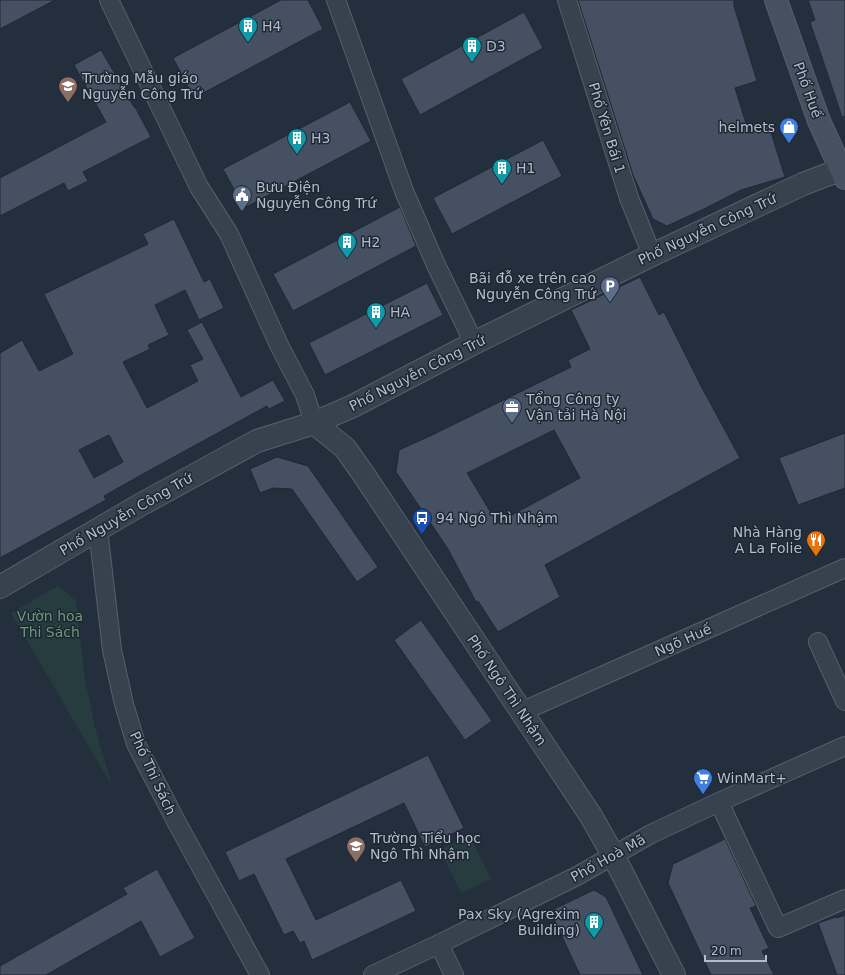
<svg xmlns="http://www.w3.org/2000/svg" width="845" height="975" font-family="'DejaVu Sans',sans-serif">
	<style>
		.green { fill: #263c3f }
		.building { fill: #455162; stroke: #1f2835; fill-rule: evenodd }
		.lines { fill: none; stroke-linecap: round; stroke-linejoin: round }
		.minor-casing { stroke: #565f6c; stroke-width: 20 }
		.tertiary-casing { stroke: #565f6c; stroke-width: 24 }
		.secondary-casing { stroke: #565f6c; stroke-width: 24 }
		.minor { stroke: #38414e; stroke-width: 18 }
		.tertiary { stroke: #38414e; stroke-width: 22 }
		.secondary { stroke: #465061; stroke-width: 22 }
		.labels { text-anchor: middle; stroke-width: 3; stroke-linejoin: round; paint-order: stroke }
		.poi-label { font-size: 14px; fill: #b4bcc9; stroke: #1d2633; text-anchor: start }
		.street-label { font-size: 14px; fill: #b4bcc9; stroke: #1d2633 }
		.park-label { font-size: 14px; fill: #6b9a76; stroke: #1d2633 }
	</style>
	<rect width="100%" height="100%" fill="#242f3e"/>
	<!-- green -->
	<g class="green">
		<polygon points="58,586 76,601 85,679 95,728 113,788 11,613"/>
		<polygon points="469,835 491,879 461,893 440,850"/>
	</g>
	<!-- building -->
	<g class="building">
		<polygon points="0,0 55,0 0,29"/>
		<polygon points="281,0 308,0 323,29 194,98 173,58"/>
		<polygon points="578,0 734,0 734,6 757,81 735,88 749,133 769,126 785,177 741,190 706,208 667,226 653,219 633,175"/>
		<polygon points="808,0 845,0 845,116 842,117 810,22 815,20"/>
		<polygon points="524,12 543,48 420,115 401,79"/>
		<polygon points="101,50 134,107 135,107 151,137 83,172 88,181 68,191 64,183 0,216 0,178 106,122 74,65"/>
		<polygon points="350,102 371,141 244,208 223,169"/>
		<polygon points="543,140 562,176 452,234 433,198"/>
		<polygon points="400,207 416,246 293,311 273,274"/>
		<path d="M174,219L204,282L210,279L224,308L199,320L185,290L155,305L169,335L148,345L150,349L123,362L147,408L198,381L190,365L203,359L187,330L202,322L241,397L273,380L285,401L269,409L267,406L141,475L104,496L106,500L0,558V353L22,340L39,371L73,354L44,294L148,244L143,234ZM109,435L123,462L94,478L79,450Z"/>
		<path d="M640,277L659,315L664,312L701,386L740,458L545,565L560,597L498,632L478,601L476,602L448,549L396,472L399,450L430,436L571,367L568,360L590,349L571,310ZM554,430L580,478L497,523L467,473Z"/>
		<polygon points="427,283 443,315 325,375 309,343"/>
		<polygon points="845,433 845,488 798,505 779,458"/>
		<polygon points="277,457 308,466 378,567 357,582 292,489 273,488 260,493 250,469"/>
		<polygon points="421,620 492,721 465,740 394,640"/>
		<polygon points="428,755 464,828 425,847 404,803 286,859 316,920 401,880 416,911 312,960 304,941 300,943 293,931 284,935 254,874 239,881 225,852"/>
		<polygon points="725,839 756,906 750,908 769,948 762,951 774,975 711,975 668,883 673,864"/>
		<polygon points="157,869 195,938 160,957 141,921 46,975 0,975 0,966 127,894 123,888"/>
		<polygon points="594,890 606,897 643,975 580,975 550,911"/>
		<polygon points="845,915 845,975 837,975 818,923 836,917 837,918"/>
	</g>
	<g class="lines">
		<defs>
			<g id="minor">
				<polyline points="109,0 199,187 229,234 279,345 305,395 314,423"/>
				<polyline points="336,0 404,191 436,265 474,343"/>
				<polyline points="567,0 629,198 652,255"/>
				<polyline points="98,529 112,650 124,704 136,744 177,823 260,975"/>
				<polyline points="818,642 845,701"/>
				<polyline points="521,712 845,568"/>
				<polyline points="719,802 778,928 845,899"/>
				<polyline points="439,944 454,975"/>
				<polyline points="373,975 439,944 577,876 651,834 719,802 845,746"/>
			</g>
			<g id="tertiary">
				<polyline points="314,423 345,448 364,475 591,816 613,855 674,975"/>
				<polyline points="0,587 140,505 257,441 314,423 353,406 474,343 652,255 803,184 845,168"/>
			</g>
			<polyline id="secondary" points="776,0 819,121 845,178"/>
		</defs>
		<!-- minor casing -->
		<use href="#minor" class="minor-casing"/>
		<!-- tertiary casing -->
		<use href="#tertiary" class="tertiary-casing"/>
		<!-- secondary casing -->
		<use href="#secondary" class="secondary-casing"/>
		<!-- minor -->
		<use href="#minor" class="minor"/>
		<!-- tertiary -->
		<use href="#tertiary" class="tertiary"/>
		<!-- secondary -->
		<use href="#secondary" class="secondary"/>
	</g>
	<!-- icons -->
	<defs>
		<symbol id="building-pin" viewBox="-11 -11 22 30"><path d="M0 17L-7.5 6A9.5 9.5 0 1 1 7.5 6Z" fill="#0f9aa8" stroke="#1d2633"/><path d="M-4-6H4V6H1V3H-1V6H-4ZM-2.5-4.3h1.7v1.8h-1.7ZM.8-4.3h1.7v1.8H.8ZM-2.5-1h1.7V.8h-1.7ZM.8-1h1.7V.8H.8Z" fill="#fff"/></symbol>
		<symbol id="school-pin" viewBox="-11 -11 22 30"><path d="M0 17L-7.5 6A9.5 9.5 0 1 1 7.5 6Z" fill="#8d6e63" stroke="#1d2633"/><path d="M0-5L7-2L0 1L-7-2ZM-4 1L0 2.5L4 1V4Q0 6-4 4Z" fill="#fff"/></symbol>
		<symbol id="shop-pin" viewBox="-11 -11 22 30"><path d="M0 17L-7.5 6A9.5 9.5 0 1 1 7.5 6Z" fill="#3f7fe0" stroke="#1d2633"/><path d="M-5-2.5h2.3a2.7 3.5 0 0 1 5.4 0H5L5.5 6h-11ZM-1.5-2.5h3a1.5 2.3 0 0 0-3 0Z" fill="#fff"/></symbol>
		<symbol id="civic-pin" viewBox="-11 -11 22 30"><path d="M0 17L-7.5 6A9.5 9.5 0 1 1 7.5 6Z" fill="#5c6f8a" stroke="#1d2633"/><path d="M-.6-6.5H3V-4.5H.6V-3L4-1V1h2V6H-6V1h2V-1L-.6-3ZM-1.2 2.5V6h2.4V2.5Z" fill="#fff"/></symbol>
		<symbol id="parking-pin" viewBox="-11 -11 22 30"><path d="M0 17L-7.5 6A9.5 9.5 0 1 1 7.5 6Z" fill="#5c6f8a" stroke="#1d2633"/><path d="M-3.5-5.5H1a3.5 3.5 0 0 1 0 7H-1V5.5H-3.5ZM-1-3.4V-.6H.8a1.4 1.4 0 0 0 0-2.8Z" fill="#fff"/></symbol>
		<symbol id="office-pin" viewBox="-11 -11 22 30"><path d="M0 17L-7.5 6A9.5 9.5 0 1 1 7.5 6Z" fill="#5c6f8a" stroke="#1d2633"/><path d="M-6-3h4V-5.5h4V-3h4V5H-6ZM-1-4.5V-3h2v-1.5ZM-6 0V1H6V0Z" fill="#fff"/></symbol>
		<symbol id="bus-pin" viewBox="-11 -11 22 30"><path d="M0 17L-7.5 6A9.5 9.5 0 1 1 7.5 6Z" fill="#1a4fb4" stroke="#1d2633"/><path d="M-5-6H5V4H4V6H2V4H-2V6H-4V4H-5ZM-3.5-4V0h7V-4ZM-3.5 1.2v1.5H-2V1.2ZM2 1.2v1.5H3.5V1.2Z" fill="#fff"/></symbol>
		<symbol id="restaurant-pin" viewBox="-11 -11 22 30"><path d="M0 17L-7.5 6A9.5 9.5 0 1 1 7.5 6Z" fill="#e8710a" stroke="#1d2633"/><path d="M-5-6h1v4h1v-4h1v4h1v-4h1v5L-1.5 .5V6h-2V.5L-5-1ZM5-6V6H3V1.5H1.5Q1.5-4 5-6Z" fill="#fff"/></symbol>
		<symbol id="supermarket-pin" viewBox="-11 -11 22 30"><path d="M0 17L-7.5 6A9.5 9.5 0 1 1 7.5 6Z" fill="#3f7fe0" stroke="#1d2633"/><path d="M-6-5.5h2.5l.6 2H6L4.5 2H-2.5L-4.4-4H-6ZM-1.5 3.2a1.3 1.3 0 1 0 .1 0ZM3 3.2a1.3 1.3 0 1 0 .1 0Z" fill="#fff"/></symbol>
	</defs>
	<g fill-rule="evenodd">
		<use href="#building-pin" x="237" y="15" width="22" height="30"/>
		<use href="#building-pin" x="461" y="35" width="22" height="30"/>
		<use href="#school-pin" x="57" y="75" width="22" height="30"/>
		<use href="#shop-pin" x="778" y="116" width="22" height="30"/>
		<use href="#building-pin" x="286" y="127" width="22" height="30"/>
		<use href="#building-pin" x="491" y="157" width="22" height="30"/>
		<use href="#civic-pin" x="231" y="184" width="22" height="30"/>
		<use href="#building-pin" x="336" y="231" width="22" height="30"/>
		<use href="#parking-pin" x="599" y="275" width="22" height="30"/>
		<use href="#building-pin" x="365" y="301" width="22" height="30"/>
		<use href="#office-pin" x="501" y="396" width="22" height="30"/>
		<use href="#bus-pin" x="411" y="507" width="22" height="30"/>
		<use href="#restaurant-pin" x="805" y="529" width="22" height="30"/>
		<use href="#supermarket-pin" x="692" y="767" width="22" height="30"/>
		<use href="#school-pin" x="345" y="835" width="22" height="30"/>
		<use href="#building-pin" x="583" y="911" width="22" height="30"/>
	</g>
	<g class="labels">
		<!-- poi labels -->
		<g class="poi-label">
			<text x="262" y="31">H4</text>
			<text x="486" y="51">D3</text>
			<text x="82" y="83">Trường Mẫu giáo<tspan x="82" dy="16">Nguyễn Công Trứ</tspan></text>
			<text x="775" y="132" text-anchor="end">helmets</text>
			<text x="311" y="143">H3</text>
			<text x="516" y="173">H1</text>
			<text x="256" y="192">Bưu Điện<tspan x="256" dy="16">Nguyễn Công Trứ</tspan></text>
			<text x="361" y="247">H2</text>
			<text x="596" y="283" text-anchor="end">Bãi đỗ xe trên cao<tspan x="596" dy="16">Nguyễn Công Trứ</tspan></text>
			<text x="390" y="317">HA</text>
			<text x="526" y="404">Tổng Công ty<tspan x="526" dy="16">Vận tải Hà Nội</tspan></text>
			<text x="436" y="523">94 Ngô Thì Nhậm</text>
			<text x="802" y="537" text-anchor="end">Nhà Hàng<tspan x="802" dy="16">A La Folie</tspan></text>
			<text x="717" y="783">WinMart+</text>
			<text x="370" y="843">Trường Tiểu học<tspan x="370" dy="16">Ngô Thì Nhậm</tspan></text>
			<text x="580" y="919" text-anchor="end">Pax Sky (Agrexim<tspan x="580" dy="16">Building)</tspan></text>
		</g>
		<!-- street labels -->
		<g class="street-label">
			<text transform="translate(808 90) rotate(70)" y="5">Phố Huế</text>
			<text transform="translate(607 128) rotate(73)" y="5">Phố Yên Bái 1</text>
			<text transform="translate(707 229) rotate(-25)" y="5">Phố Nguyễn Công Trứ</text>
			<text transform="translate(417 373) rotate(-27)" y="5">Phố Nguyễn Công Trứ</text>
			<text transform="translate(126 514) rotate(-30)" y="5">Phố Nguyễn Công Trứ</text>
			<text transform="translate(683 640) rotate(-24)" y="5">Ngõ Huế</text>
			<text transform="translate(507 690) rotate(56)" y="5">Phố Ngô Thì Nhậm</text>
			<text transform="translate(153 773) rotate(65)" y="5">Phố Thi Sách</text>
			<text transform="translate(608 858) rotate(-29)" y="5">Phố Hoà Mã</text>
		</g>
		<!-- park labels -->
		<g class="park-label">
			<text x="50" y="621">Vườn hoa<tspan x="50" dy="16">Thi Sách</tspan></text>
		</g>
	</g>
	<!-- scale -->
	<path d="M705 955v6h61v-6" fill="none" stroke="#b4bcc9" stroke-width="2"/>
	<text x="711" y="955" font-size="12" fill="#b4bcc9" stroke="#1d2633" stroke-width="3" paint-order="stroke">20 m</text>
</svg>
